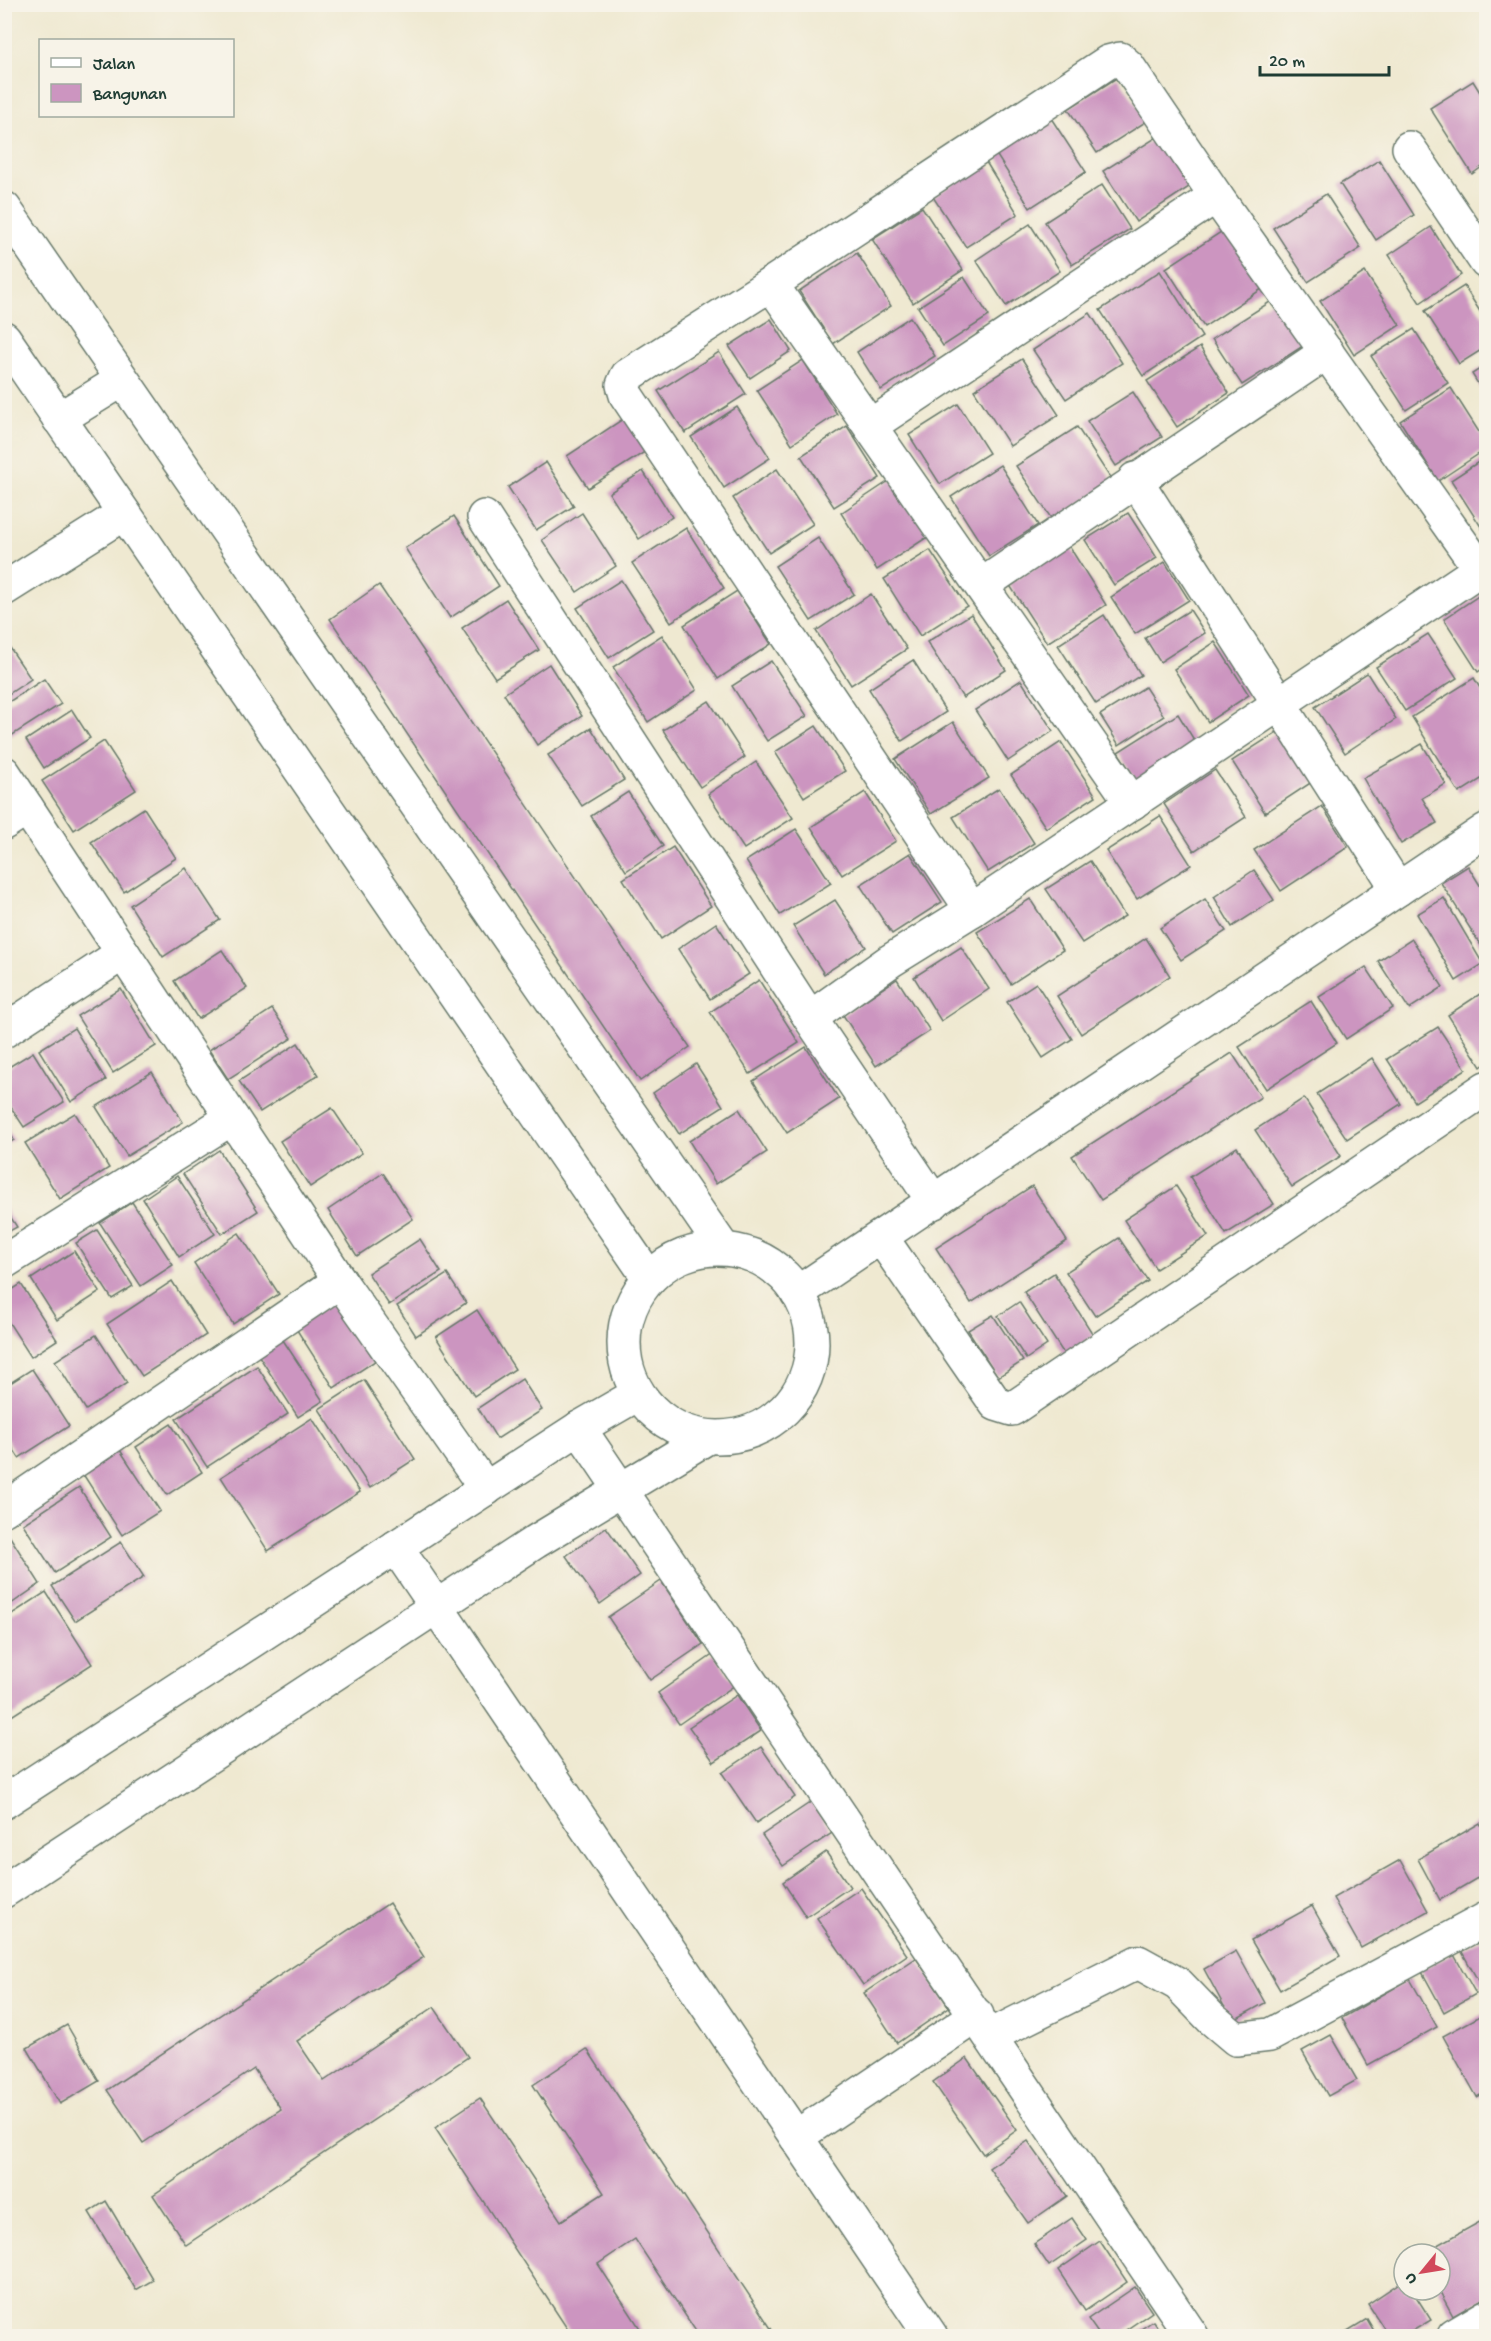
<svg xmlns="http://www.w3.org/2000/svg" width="1491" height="2341" font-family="'Gochi Hand',sans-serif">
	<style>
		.building { fill: #cc95c0 }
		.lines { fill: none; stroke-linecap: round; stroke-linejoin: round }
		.minor-casing { stroke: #68796b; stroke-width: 36 }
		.minor { stroke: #fff; stroke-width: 33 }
	</style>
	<rect width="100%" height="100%" fill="#f7f3e8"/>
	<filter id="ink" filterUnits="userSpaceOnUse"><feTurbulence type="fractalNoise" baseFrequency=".0167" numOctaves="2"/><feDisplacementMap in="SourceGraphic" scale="12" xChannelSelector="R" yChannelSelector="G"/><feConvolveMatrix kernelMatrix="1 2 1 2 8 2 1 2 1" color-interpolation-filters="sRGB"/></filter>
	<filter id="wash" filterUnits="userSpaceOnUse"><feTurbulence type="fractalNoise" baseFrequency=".008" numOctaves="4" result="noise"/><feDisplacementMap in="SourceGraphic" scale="24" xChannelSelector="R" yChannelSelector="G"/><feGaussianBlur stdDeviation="1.35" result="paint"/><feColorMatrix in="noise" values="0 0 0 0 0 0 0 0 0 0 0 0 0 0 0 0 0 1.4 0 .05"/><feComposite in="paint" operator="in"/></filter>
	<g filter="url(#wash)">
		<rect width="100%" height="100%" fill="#efe9d1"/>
		<g id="blocks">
			<!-- building -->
			<g class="building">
				<polygon points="1118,77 1147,121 1097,153 1068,109"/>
				<polygon points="1473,81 1486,102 1486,164 1472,174 1430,108"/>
				<polygon points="1049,115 1086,172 1030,208 994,151"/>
				<polygon points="1157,137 1189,187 1136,222 1103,171"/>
				<polygon points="1379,160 1414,215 1376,240 1340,184"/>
				<polygon points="986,162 1018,214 966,247 933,197"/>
				<polygon points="1102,185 1130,229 1072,265 1045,222"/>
				<polygon points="1326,194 1361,248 1308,282 1273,228"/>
				<polygon points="922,207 963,270 913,303 872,239"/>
				<polygon points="1030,224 1060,271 1006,306 976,260"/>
				<polygon points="1431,227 1461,275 1420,303 1389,255"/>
				<polygon points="1227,228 1265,287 1204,327 1166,268"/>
				<polygon points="857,253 891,306 833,344 799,291"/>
				<polygon points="1160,271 1202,337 1143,376 1100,310"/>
				<polygon points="1365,272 1400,325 1354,355 1320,301"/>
				<polygon points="964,277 989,316 943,346 918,307"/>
				<polygon points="1464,286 1486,321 1486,347 1459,364 1425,311"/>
				<polygon points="1273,300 1303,346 1242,385 1212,339"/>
				<polygon points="1090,313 1122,363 1066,399 1033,350"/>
				<polygon points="910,317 935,356 881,390 857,352"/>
				<polygon points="771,319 791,351 750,378 729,346"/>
				<polygon points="1414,329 1448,383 1406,410 1371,356"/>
				<polygon points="1200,347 1229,393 1177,427 1147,381"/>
				<polygon points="719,352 746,394 685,433 658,391"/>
				<polygon points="1022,359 1059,415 1010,446 974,390"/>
				<polygon points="803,360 837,414 792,444 757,390"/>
				<polygon points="1486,365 1486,397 1472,374"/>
				<polygon points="1451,388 1486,443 1486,449 1438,481 1400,421"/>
				<polygon points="1133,392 1162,437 1116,466 1087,421"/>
				<polygon points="958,404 989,453 940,484 909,435"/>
				<polygon points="737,407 770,458 724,488 691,437"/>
				<polygon points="629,415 651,448 588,488 567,456"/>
				<polygon points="847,426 880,478 834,507 801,456"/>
				<polygon points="1077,427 1113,482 1053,521 1016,466"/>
				<polygon points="1486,457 1486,531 1485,533 1451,480"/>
				<polygon points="546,462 574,506 536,530 508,487"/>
				<polygon points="1000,465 1038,525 989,556 951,497"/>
				<polygon points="777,469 813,524 769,553 733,498"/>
				<polygon points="643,471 672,517 639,539 609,493"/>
				<polygon points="892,479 929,536 877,570 841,513"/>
				<polygon points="582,513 616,566 577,592 542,540"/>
				<polygon points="1128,513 1157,558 1114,585 1085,540"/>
				<polygon points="454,516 499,586 450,618 405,548"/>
				<polygon points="686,528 724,588 671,622 632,563"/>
				<polygon points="818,538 854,594 811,621 775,566"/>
				<polygon points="1069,546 1106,605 1047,643 1009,584"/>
				<polygon points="930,550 967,606 920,636 884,579"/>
				<polygon points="1165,562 1189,600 1135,634 1111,597"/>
				<polygon points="621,580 653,630 609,658 577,608"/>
				<polygon points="379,585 690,1047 640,1081 330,619"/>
				<polygon points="737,591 771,644 718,679 684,625"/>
				<polygon points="1486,591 1486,666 1478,672 1444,619"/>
				<polygon points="871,594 907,649 851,685 816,631"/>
				<polygon points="506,599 539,650 495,678 462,628"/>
				<polygon points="1190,610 1205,633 1160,662 1145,638"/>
				<polygon points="971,614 1006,670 963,698 927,642"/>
				<polygon points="1104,615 1141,675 1096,704 1058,645"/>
				<polygon points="1428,634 1457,678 1405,711 1376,667"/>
				<polygon points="662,635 697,690 648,722 613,667"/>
				<polygon points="4,639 31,679 4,697"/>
				<polygon points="1215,642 1249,695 1208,722 1174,669"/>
				<polygon points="913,660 946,712 902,741 869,689"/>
				<polygon points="771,661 807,716 767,741 732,686"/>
				<polygon points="549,664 582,716 537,745 504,694"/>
				<polygon points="1367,673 1396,719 1345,753 1315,707"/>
				<polygon points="1474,678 1486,698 1486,776 1459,793 1412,717"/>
				<polygon points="44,679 61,704 11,736 4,725 4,705"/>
				<polygon points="1021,680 1053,731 1008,761 975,710"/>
				<polygon points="1145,687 1164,716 1119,745 1100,715"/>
				<polygon points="709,701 745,757 700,787 663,730"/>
				<polygon points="72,710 90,738 44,768 26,740"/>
				<polygon points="1178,714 1196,743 1137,781 1118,752"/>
				<polygon points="953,722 989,778 931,814 895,759"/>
				<polygon points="816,726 845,771 804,797 775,752"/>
				<polygon points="1285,727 1318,778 1265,813 1232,761"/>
				<polygon points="591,728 624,780 582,806 548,755"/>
				<polygon points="104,741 136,790 74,830 42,781"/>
				<polygon points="1061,742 1096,796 1046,828 1011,775"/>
				<polygon points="1422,744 1446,784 1422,798 1437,823 1401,844 1363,778"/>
				<polygon points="756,762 793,818 744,849 708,794"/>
				<polygon points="1215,770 1246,817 1194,851 1164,804"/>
				<polygon points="999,788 1034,843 988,872 953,817"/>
				<polygon points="628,792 663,846 626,871 591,816"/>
				<polygon points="865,792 896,841 842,875 811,827"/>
				<polygon points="1322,806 1348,847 1281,891 1254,850"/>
				<polygon points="144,808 176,858 124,892 91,842"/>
				<polygon points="1160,816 1191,865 1137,899 1106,851"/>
				<polygon points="796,829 831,883 780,915 746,861"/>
				<polygon points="673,847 711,906 661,939 623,879"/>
				<polygon points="910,853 942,902 892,934 860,885"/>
				<polygon points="1090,861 1125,916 1082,943 1046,889"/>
				<polygon points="1468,866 1486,895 1486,944 1482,947 1441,883"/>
				<polygon points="186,868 220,920 163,957 130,905"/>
				<polygon points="1254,870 1274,900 1232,927 1214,897"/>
				<polygon points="1444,898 1483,964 1456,981 1417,914"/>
				<polygon points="1030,899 1063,950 1011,984 977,932"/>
				<polygon points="1205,899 1226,931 1181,960 1160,928"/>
				<polygon points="835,900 866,947 824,974 793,926"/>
				<polygon points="716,923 749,974 710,999 678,949"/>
				<polygon points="1146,938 1170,976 1081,1034 1057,996"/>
				<polygon points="1412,939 1443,987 1409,1009 1378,961"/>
				<polygon points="961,947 989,989 941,1021 914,977"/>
				<polygon points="222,950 247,988 198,1019 174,981"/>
				<polygon points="1366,967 1393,1008 1346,1039 1319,997"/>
				<polygon points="897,979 930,1031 876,1066 843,1015"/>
				<polygon points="759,980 799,1043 750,1074 710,1012"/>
				<polygon points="1036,983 1072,1039 1043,1058 1007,1002"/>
				<polygon points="121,989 156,1046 113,1073 77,1016"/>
				<polygon points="1486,990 1486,1063 1481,1067 1448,1015"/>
				<polygon points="1311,1001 1337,1043 1266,1089 1239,1047"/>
				<polygon points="272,1009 292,1038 228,1079 209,1050"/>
				<polygon points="1438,1027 1466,1069 1415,1102 1387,1059"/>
				<polygon points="74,1028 106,1080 71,1102 39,1050"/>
				<polygon points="298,1043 318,1075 260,1112 239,1081"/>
				<polygon points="806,1047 839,1099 787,1133 753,1081"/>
				<polygon points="33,1052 64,1102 24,1127 4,1097 4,1070"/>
				<polygon points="1232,1053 1261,1097 1101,1200 1072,1156"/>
				<polygon points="1372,1058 1401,1104 1347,1139 1317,1094"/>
				<polygon points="696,1064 723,1106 679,1134 653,1093"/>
				<polygon points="152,1072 183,1122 127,1156 96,1107"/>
				<polygon points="1304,1098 1341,1156 1292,1187 1255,1130"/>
				<polygon points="332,1108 362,1153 310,1187 280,1141"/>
				<polygon points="739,1109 767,1152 716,1184 689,1141"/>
				<polygon points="75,1113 109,1168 60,1199 25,1143"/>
				<polygon points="4,1124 14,1140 4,1146"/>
				<polygon points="1237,1147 1274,1204 1226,1234 1190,1177"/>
				<polygon points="219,1150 258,1211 222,1234 183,1174"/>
				<polygon points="383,1173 413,1219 357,1256 328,1210"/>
				<polygon points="177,1176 215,1234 179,1257 143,1199"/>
				<polygon points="1032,1186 1067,1241 971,1303 936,1248"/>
				<polygon points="1176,1186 1208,1236 1156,1269 1124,1220"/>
				<polygon points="132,1202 173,1265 141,1286 100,1223"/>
				<polygon points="4,1207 17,1227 4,1234"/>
				<polygon points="97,1230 133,1286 112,1299 76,1243"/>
				<polygon points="239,1233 279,1294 233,1324 194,1263"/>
				<polygon points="1119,1238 1148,1281 1095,1316 1066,1272"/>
				<polygon points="420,1239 441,1272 389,1305 368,1273"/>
				<polygon points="74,1251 100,1292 57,1320 31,1279"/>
				<polygon points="1054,1273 1094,1336 1064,1354 1024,1292"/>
				<polygon points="447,1274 466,1303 416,1336 397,1306"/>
				<polygon points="172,1281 206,1335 142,1376 107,1324"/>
				<polygon points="21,1284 57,1340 31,1357 4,1315 4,1295"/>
				<polygon points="336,1301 375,1361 334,1388 295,1327"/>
				<polygon points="1019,1302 1047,1345 1026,1359 998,1316"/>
				<polygon points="477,1310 515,1369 474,1396 436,1337"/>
				<polygon points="993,1315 1023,1361 998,1377 968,1330"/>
				<polygon points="96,1335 127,1383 86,1410 55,1361"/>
				<polygon points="281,1337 323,1401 298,1417 257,1353"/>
				<polygon points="257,1366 288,1414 207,1467 176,1419"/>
				<polygon points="32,1369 69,1426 19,1458 4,1435 4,1387"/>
				<polygon points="522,1379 542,1410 497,1439 478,1408"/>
				<polygon points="364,1380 415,1459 370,1488 319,1409"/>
				<polygon points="312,1418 360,1492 268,1551 221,1477"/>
				<polygon points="171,1424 202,1472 167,1495 136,1447"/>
				<polygon points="118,1447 160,1511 122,1535 81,1471"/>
				<polygon points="79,1487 111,1537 55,1573 23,1524"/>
				<polygon points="606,1527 640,1575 600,1604 566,1556"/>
				<polygon points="5,1529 40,1584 5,1608"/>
				<polygon points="121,1542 144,1577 75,1621 52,1586"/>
				<polygon points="661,1581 703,1644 650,1680 608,1617"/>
				<polygon points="46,1592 92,1664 7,1719 4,1714 4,1619"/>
				<polygon points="714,1654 735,1685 679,1724 658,1693"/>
				<polygon points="737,1695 761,1731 714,1762 689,1727"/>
				<polygon points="761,1747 795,1797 756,1823 722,1773"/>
				<polygon points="811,1802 832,1833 783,1866 762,1835"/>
				<polygon points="1480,1823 1486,1834 1486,1873 1440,1900 1418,1859"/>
				<polygon points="826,1852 850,1887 806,1917 783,1882"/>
				<polygon points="1400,1860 1428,1911 1361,1948 1333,1898"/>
				<polygon points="861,1888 907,1955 863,1985 817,1918"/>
				<polygon points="389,1903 424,1957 297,2041 324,2081 434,2007 468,2057 186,2245 153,2195 281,2109 254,2069 143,2143 107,2090"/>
				<polygon points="1312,1906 1340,1956 1280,1990 1251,1940"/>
				<polygon points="1486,1936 1486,1995 1461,1950"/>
				<polygon points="1236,1951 1265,2003 1232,2021 1204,1969"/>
				<polygon points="1453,1953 1476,1994 1444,2012 1421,1970"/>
				<polygon points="916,1958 949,2007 897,2043 864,1993"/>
				<polygon points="1410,1979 1437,2027 1368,2065 1342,2018"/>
				<polygon points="1484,2014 1486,2018 1486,2092 1477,2097 1443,2036"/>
				<polygon points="67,2025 99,2081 60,2104 27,2048"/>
				<polygon points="1331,2035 1357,2080 1328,2096 1302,2051"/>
				<polygon points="587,2049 776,2336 699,2336 635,2239 598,2264 645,2336 572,2336 435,2128 480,2098 561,2221 604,2193 533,2085"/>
				<polygon points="967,2058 1017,2130 983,2154 933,2082"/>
				<polygon points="1028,2141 1067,2196 1028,2223 989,2168"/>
				<polygon points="106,2201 153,2280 136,2290 89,2212"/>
				<polygon points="1072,2218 1087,2240 1049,2266 1034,2244"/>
				<polygon points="1485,2219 1486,2297 1453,2316 1439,2290 1440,2254 1422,2254"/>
				<polygon points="1100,2241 1127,2282 1085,2311 1058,2270"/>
				<polygon points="1404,2280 1404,2290 1412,2290 1431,2320 1404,2336 1389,2336 1368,2304"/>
				<polygon points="1135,2287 1152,2312 1117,2336 1100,2336 1088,2319"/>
				<polygon points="1367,2319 1377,2336 1339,2336"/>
				<polygon points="1153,2321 1164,2336 1131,2336"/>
			</g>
		</g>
	</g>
	<g filter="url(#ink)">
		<use href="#blocks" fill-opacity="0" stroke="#68796b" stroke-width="1.5"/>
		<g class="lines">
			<defs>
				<g id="minor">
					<polyline points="1409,148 1486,262"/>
					<polyline points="4,208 723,1248"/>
					<polyline points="771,284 1132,803"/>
					<polyline points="4,338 649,1278"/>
					<polyline points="59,419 122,380"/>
					<polyline points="870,426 1216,196"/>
					<polyline points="1135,479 1398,889"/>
					<polyline points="484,517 810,1018 890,961 972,910 1486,565"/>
					<polyline points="982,585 1327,352"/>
					<polyline points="4,589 123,514"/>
					<polyline points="4,773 340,1281 4,1509"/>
					<polyline points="4,823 27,808"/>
					<polyline points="972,910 626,395 623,385 627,376 771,284 1108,62 1120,59 1128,66 1216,196 1480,569"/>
					<polyline points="810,1018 934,1202"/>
					<polyline points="4,1031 123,953"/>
					<polyline points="881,1237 996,1404 1012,1409 1486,1088"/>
					<circle cx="718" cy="1343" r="94"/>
					<polyline points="4,1262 232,1118"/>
					<polyline points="340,1281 486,1489"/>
					<polyline points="797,1293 1486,830"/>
					<polyline points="579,1428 1192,2336"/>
					<polyline points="396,1547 931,2336"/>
					<polyline points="4,1802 579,1428 638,1394"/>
					<polyline points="4,1891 535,1542 708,1437"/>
					<polyline points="992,2035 1138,1962 1178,1984 1211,2018 1236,2039 1270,2035 1486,1919"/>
					<polyline points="796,2137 977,2015"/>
					<polyline points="1454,2336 1486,2317"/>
				</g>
			</defs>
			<!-- minor casing -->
			<use href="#minor" class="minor-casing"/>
			<!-- minor -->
			<use href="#minor" class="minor"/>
		</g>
	</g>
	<!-- margin -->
	<rect width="1491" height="2341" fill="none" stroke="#f7f3e8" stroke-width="24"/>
	<!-- legend -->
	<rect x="39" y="39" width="195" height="78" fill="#f7f3e8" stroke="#a1aaa0" stroke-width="1.5"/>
	<rect x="51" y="58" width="30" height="9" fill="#ffffff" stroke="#a1aaa0" stroke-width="1.5"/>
	<text x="93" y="69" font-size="18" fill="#1f3d34">Jalan</text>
	<rect x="51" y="84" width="30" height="18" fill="#cc95c0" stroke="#a1aaa0" stroke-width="1.5"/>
	<text x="93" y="99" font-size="18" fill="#1f3d34">Bangunan</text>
	<!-- north arrow -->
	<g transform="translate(1422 2272) rotate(240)"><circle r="28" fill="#f7f3e8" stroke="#a1aaa0" stroke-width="1.5"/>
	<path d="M0-4.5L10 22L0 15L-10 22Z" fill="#d1495b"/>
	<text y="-9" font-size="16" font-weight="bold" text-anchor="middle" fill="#1f3d34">U</text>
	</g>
	<!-- scale -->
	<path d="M1260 66v9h129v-9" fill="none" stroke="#1f3d34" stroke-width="3"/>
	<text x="1269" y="66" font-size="18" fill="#1f3d34" stroke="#f7f3e8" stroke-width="4.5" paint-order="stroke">20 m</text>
</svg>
